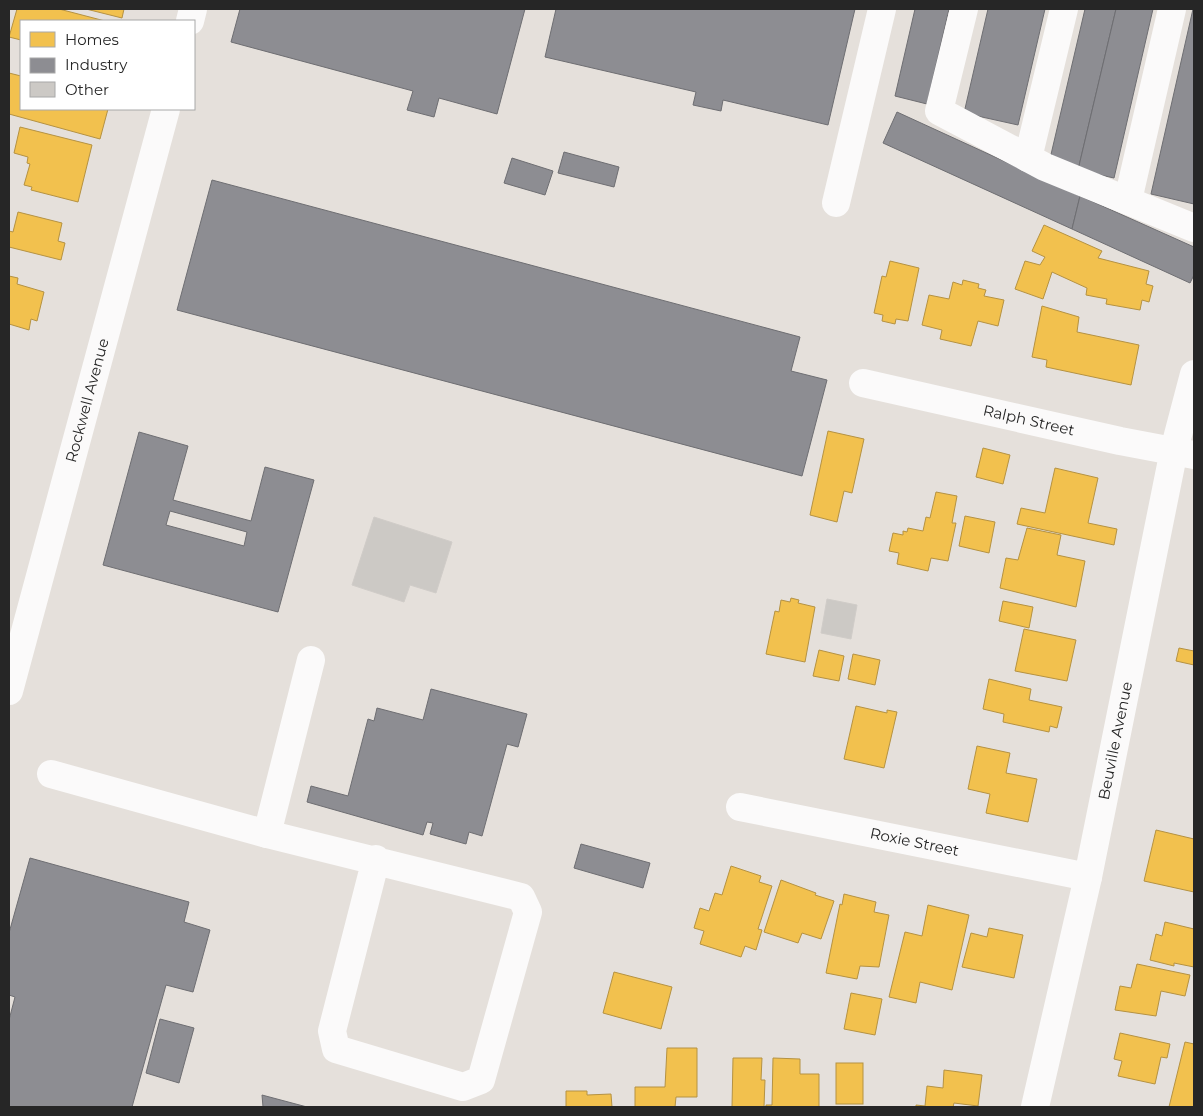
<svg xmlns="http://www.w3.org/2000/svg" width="1203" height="1116" font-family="Montserrat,sans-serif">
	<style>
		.homes { fill: #f2c14e; stroke: #b59242 }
		.industry { fill: #8d8d92; stroke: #6e6e72; fill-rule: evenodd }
		.building { fill: #ccc9c5; stroke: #d0ccc8 }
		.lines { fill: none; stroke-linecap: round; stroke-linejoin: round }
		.minor { stroke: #fbfafa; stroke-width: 28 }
		.labels { text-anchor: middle; stroke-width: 5; stroke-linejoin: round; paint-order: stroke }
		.street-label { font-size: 15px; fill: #262626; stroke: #fff }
	</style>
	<rect width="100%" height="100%" fill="#e5e0db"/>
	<!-- homes -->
	<g class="homes">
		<polygon points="17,9 59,9 105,21 21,21 21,40 9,37"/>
		<polygon points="86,9 124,9 122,18"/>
		<polygon points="9,73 21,76 21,109 108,109 100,139 9,114"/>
		<polygon points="20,127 92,145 78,202 31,190 32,187 24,185 30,164 27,163 28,157 14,153"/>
		<polygon points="18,212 62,223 58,241 65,243 61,260 9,247 9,231 13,232"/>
		<polygon points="1044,225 1102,251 1098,258 1149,271 1146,284 1153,286 1149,302 1142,300 1140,310 1106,304 1107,299 1086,295 1087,288 1052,272 1043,299 1015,289 1025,261 1040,265 1045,257 1032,251"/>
		<polygon points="890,261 919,268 908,321 896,319 895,324 882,321 883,315 874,313 882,276 886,277"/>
		<polygon points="9,276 18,278 17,284 44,292 37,321 31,319 29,330 9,324"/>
		<polygon points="963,280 979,284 978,288 986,290 984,296 1004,300 998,326 978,321 971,346 940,339 942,330 922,325 929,295 949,299 953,282 962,285"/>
		<polygon points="1042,306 1079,317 1077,332 1139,345 1131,385 1046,367 1047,360 1032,357"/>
		<polygon points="828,431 864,439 852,493 844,491 837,522 810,515"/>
		<polygon points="983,448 1010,455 1003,484 976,477"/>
		<polygon points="1055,468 1098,478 1088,523 1117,529 1114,545 1017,524 1021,508 1045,513"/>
		<polygon points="936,492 957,496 952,523 956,523 948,561 931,558 928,571 897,564 899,553 889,551 893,533 903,535 903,531 907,532 908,528 923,531 926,517 930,518"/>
		<polygon points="965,516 995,522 989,553 959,546"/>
		<polygon points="1027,528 1061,535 1057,555 1085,561 1076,607 1000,588 1006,558 1018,560"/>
		<polygon points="791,598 799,600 798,603 815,607 805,662 766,654 775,611 779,612 781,600 790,602"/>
		<polygon points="1003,601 1033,607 1029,628 999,621"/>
		<polygon points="1024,629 1076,640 1067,681 1015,671"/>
		<polygon points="1179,648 1194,651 1194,665 1176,661"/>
		<polygon points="819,650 844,656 839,681 813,676"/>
		<polygon points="853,654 880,660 875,685 848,679"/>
		<polygon points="989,679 1031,689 1029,700 1062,707 1057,728 1050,726 1049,732 1003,722 1004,714 983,709"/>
		<polygon points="856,706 887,713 887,710 897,712 884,768 844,759"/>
		<polygon points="977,746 1010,753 1006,773 1037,779 1028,822 986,813 990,794 968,789"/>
		<polygon points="1156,830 1194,839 1194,892 1144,881"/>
		<polygon points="731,866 761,876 759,882 772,886 758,929 762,930 756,950 745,946 741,957 700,944 704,931 694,928 700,908 709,911 715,893 722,895"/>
		<polygon points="781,880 816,893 815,895 834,901 821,939 802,933 798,943 764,932"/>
		<polygon points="844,894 876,902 874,912 889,915 879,967 860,966 857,979 826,973 840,904 842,905"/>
		<polygon points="928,905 969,915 952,990 920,982 916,1003 889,997 905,932 922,936"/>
		<polygon points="1165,922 1194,929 1194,967 1174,963 1174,966 1150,960 1156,934 1162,936"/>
		<polygon points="989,928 1023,935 1014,978 962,967 971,933 987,937"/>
		<polygon points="1137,964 1190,975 1185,996 1161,991 1156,1016 1115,1010 1120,986 1131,988"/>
		<polygon points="614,972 672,987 661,1029 603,1013"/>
		<polygon points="851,993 882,999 875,1035 844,1029"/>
		<polygon points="1120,1033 1170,1044 1167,1058 1161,1057 1155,1084 1118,1076 1122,1061 1114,1059"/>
		<polygon points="1185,1042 1194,1044 1194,1107 1169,1107"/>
		<polygon points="667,1048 697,1048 697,1097 676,1097 675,1107 635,1107 635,1087 665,1087"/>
		<polygon points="733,1058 762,1058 761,1080 765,1080 764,1107 732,1107"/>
		<polygon points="773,1058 800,1059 800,1074 819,1074 819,1107 766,1107 766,1105 772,1105"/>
		<rect x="836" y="1063" width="27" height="41"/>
		<polygon points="944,1070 982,1075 978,1106 954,1103 953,1107 916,1107 916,1105 925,1106 927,1086 943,1088"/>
		<polygon points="566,1091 587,1091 587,1095 611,1094 612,1107 566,1107"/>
	</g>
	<!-- industry -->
	<g class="industry">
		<polygon points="240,9 525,9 497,114 439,98 434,117 407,110 413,91 231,42"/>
		<polygon points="556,9 855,9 828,125 723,100 721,111 693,105 696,92 545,57"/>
		<polygon points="915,9 949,9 927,104 895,96"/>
		<polygon points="988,9 1045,9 1018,125 964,113"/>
		<polygon points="1085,9 1116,9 1078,170 1049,163"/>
		<polygon points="1116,9 1153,9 1114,178 1078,170"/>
		<polygon points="1193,9 1194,9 1194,204 1151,194"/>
		<polygon points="897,112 1080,196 1072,229 883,143"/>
		<polygon points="564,152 619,167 614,187 558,173"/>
		<polygon points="512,158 553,171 545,195 504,183"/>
		<polygon points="212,180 800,337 791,371 827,380 802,476 177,310"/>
		<polygon points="1080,196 1194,247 1194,275 1190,283 1072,229"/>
		<path d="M139,432L188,446L173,500L251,521L265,467L314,480L278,612L103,565ZM170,511L247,532L244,546L166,525Z"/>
		<polygon points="431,689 527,714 518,747 507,744 482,836 469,832 466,844 430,834 433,823 427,822 423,835 307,802 311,786 348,796 368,719 374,721 377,708 423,720"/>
		<polygon points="581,844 650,863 643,888 574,868"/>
		<polygon points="30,858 189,902 184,922 210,930 193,992 166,985 132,1107 9,1107 9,1020 15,997 9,995 9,933"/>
		<polygon points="160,1019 194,1028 179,1083 146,1073"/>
		<polygon points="262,1095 307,1107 263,1107"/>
	</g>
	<!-- building -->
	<g class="building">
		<polygon points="374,517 452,542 436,593 410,585 404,602 352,585"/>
		<polygon points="827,599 857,605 851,639 821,633"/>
	</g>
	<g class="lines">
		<!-- minor -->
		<g class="minor">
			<polyline points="964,9 939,111 1045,167 1194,228"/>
			<polyline points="190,21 193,9"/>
			<polyline points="1028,158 1064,9"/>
			<polyline points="1128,200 1172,9"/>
			<polyline points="836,203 882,9"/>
			<path id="s1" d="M863,383L1120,441L1194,455"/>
			<polyline points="311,660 267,834 521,897 528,912 481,1080 463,1087 336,1049 332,1031 376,859"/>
			<path id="s2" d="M9,691L166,109"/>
			<polyline points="51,774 267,834"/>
			<path id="s3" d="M740,807L1088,877"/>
			<path id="s4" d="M1035,1107L1088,877L1174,450L1194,374"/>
		</g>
	</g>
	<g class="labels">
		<!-- street labels -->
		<g class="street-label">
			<text dy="5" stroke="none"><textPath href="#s2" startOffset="301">Rockwell Avenue</textPath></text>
			<text dy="5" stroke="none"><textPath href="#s1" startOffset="170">Ralph Street</textPath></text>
			<text dy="5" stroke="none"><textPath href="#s4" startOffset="375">Beuville Avenue</textPath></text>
			<text dy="5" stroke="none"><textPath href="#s3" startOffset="178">Roxie Street</textPath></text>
		</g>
	</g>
	<!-- border -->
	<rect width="1203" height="1116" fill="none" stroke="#262626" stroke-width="20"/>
	<!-- legend -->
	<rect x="20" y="20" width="175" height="90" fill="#ffffff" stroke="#a8a8a8"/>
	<rect x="30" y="32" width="25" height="15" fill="#f2c14e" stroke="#a8a8a8"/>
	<text x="65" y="45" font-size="15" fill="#262626">Homes</text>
	<rect x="30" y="58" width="25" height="15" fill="#8d8d92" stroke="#a8a8a8"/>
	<text x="65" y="70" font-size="15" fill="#262626">Industry</text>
	<rect x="30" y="82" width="25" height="15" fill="#ccc9c5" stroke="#a8a8a8"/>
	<text x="65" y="95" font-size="15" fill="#262626">Other</text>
</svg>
